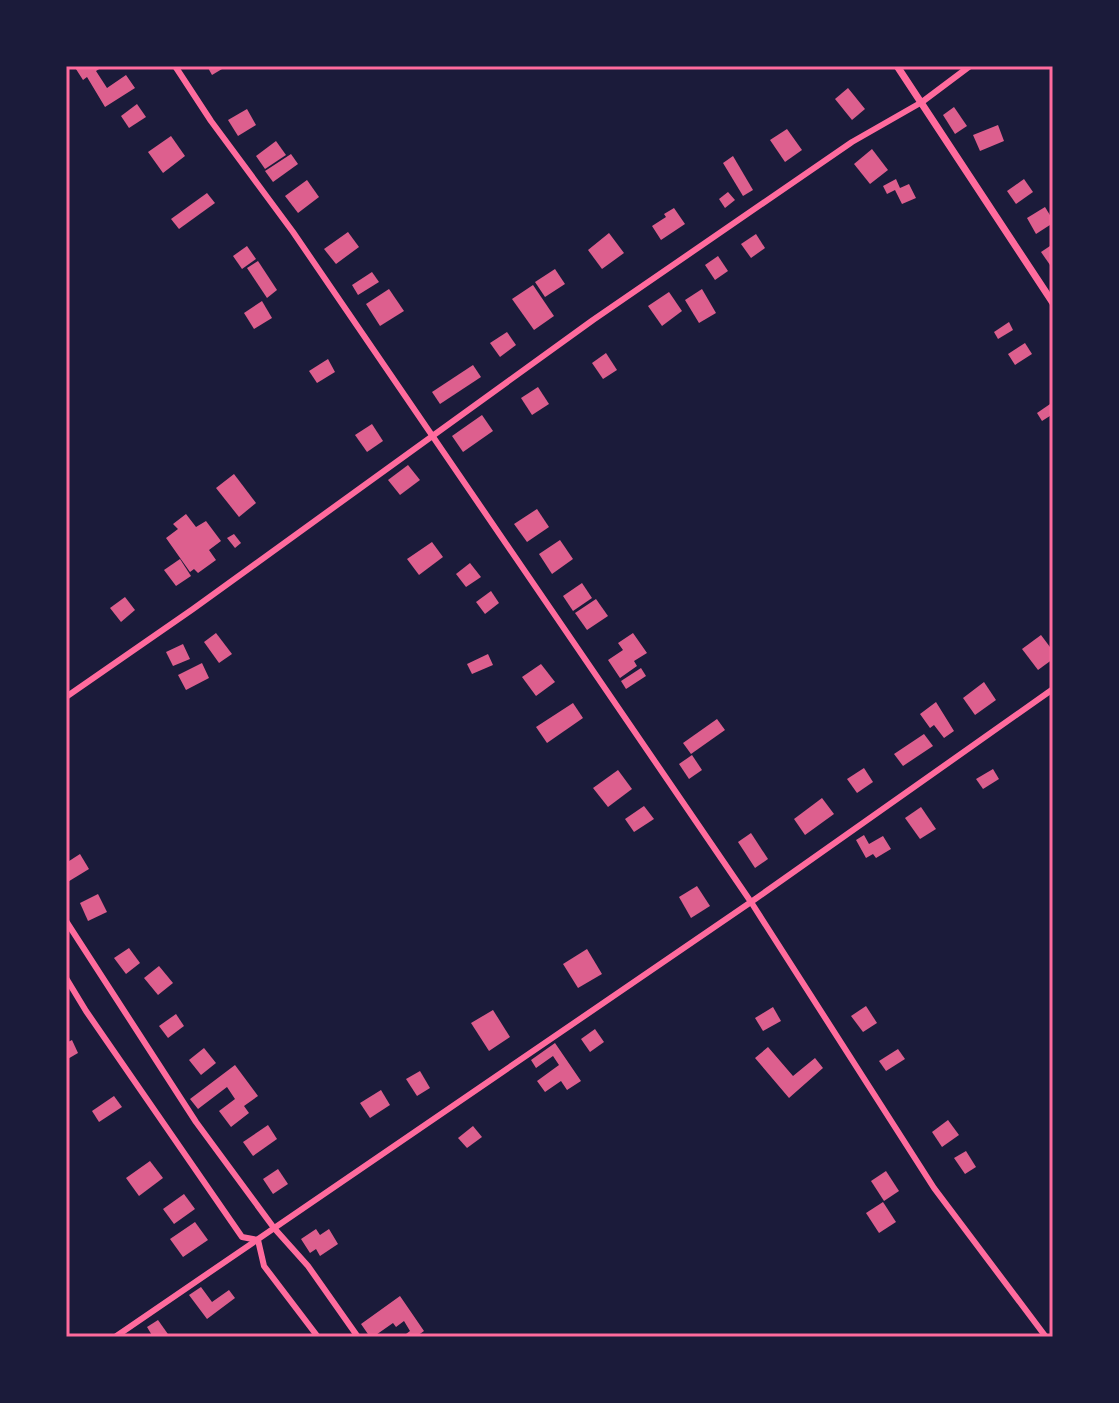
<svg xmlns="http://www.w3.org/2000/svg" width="1119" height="1403" font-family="'DejaVu Sans',sans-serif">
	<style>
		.building { fill: #dd5f8e }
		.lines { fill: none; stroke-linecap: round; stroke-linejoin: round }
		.minor { stroke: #ff6b9d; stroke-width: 6 }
		.tertiary { stroke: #ff6b9d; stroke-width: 7 }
		.neatline { fill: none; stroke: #ff6b9d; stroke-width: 3 }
	</style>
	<rect width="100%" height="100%" fill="#1b1b3a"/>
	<!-- building -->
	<g class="building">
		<polygon points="74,66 104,66 96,71 107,88 126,75 135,88 105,107 87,77 83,80"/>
		<polygon points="207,66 227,66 212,75"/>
		<polygon points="848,88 865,109 852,120 835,99"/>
		<polygon points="137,104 146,117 129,128 121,116"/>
		<polygon points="954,107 967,126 955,134 943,115"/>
		<polygon points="247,109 256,125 238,136 228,120"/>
		<polygon points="998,125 1004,141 980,151 973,135"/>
		<polygon points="787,129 802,150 785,162 770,140"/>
		<polygon points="171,136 185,156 163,173 148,152"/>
		<polygon points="276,141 286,155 265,169 256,156"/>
		<polygon points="872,149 888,170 870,184 854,164"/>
		<polygon points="291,154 298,164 273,182 265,171"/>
		<polygon points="733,156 753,190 743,196 723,163"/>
		<polygon points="896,179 900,188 909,184 916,198 902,204 895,190 887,194 883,186"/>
		<polygon points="1024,179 1033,192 1016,204 1007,191"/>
		<polygon points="307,180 319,197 298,213 285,196"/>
		<polygon points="728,192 735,200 725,208 719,199"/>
		<polygon points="207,193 215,203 179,229 171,219"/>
		<polygon points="1045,207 1053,220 1053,223 1036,234 1027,218"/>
		<polygon points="674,208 685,224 661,240 652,226 666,217 664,214"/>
		<polygon points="348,232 359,247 336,264 324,249"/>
		<polygon points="609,233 624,253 602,269 588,250"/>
		<polygon points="756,234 765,248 751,258 741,244"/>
		<polygon points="1053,244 1053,263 1050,265 1041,252"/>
		<polygon points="247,246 256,259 242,269 233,256"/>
		<polygon points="718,256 728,271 715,280 705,265"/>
		<polygon points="258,261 277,290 267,298 247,268"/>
		<polygon points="555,269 565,284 545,297 535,282"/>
		<polygon points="372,272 379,282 358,295 352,285"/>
		<polygon points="533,285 554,316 534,330 512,299"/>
		<polygon points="389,289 404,311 380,326 366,304"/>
		<polygon points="702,289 716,313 699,323 685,300"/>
		<polygon points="669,292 682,311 662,326 648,306"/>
		<polygon points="262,301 272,318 254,329 244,313"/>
		<polygon points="1009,322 1013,330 998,339 994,332"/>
		<polygon points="507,332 516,345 500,357 490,343"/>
		<polygon points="1025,343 1032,354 1015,365 1008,354"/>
		<polygon points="606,353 617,370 603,379 592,363"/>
		<polygon points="328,359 335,372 317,383 309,371"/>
		<polygon points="473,365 481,377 440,404 432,392"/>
		<polygon points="538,387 549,404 532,415 521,398"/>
		<polygon points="1053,402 1053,414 1042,421 1037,413"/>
		<polygon points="482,415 493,431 463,452 452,436"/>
		<polygon points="372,424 383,441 367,452 355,435"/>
		<polygon points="408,465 420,480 400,495 388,480"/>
		<polygon points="234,474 256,503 239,517 216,488"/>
		<polygon points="537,509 549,527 527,542 514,524"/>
		<polygon points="186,514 196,527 206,521 221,541 209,550 216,560 198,573 194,569 190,572 166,538 178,529 173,524"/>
		<polygon points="234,534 241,543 235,548 227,538"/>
		<polygon points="560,540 573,559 552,574 539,554"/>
		<polygon points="432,542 443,557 419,575 407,559"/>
		<polygon points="180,559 191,576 176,586 164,570"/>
		<polygon points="470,563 481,577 466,587 456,574"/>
		<polygon points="582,583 592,598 573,611 563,596"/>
		<polygon points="491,591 499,603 485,614 476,602"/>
		<polygon points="125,597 135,610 121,622 110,608"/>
		<polygon points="596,599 608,616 587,630 575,613"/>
		<polygon points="216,633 232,654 219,663 204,642"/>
		<polygon points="633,633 647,653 634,661 637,666 620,678 608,660 623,650 618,643"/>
		<polygon points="1041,635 1053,651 1053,659 1038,670 1022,649"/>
		<polygon points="183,644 190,659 173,666 166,652"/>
		<polygon points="488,654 493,665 472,674 467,664"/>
		<polygon points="202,663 209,678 186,690 178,675"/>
		<polygon points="541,664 555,682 536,696 522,677"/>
		<polygon points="641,668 646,676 626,689 621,681"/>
		<polygon points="984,682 996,700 975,715 963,698"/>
		<polygon points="936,702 954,731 944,738 934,725 930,728 920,714"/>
		<polygon points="573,703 583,718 547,743 536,727"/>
		<polygon points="717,719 725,730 691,754 683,743"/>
		<polygon points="924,734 933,746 903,766 894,754"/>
		<polygon points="692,755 702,770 689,779 679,764"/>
		<polygon points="864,768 873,782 857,793 847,779"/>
		<polygon points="993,769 999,779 983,789 976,779"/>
		<polygon points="618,770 632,789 608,807 593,788"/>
		<polygon points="822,798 834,814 805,835 794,819"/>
		<polygon points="644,806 654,819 634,832 625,819"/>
		<polygon points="921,807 936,829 920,839 905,818"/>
		<polygon points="751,833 768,859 755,868 738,842"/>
		<polygon points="864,835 869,844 883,836 891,849 876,858 873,854 866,858 856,840"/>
		<polygon points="80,854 89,869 66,883 66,863"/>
		<polygon points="697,886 710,906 691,918 679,897"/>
		<polygon points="98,894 107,912 88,921 80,903"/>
		<polygon points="129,948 140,963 126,974 114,958"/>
		<polygon points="587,949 602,974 578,988 563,964"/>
		<polygon points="159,966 173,983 158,995 144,978"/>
		<polygon points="866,1006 877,1023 863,1032 851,1016"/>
		<polygon points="773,1007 781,1021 763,1031 755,1018"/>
		<polygon points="493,1010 510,1037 489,1051 471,1023"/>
		<polygon points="176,1014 184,1026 168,1038 159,1026"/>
		<polygon points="595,1029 604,1042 590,1052 581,1039"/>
		<polygon points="72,1040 78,1053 66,1060 66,1043"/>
		<polygon points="555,1043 581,1081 567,1090 561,1081 545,1092 537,1081 559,1065 553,1056 536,1068 531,1060"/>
		<polygon points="768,1047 793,1076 815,1058 823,1068 789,1098 755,1058"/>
		<polygon points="204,1048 216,1063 201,1075 189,1060"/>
		<polygon points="898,1049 905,1059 886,1071 879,1061"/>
		<polygon points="235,1065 258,1096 244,1106 249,1113 231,1127 219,1111 235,1099 227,1087 198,1109 190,1099"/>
		<polygon points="420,1071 430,1088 417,1096 406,1079"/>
		<polygon points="381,1090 390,1105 370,1118 360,1103"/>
		<polygon points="114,1096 122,1107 99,1122 92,1111"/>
		<polygon points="948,1120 959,1135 942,1147 932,1132"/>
		<polygon points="268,1125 277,1139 253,1156 243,1142"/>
		<polygon points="473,1126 482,1137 467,1148 458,1138"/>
		<polygon points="966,1151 976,1167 965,1174 954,1158"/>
		<polygon points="150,1161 163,1178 139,1196 126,1178"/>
		<polygon points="278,1169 288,1184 273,1194 263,1179"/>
		<polygon points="886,1171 899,1191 884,1201 871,1181"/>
		<polygon points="184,1194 195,1209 174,1224 163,1209"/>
		<polygon points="883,1202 896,1222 879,1233 866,1213"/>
		<polygon points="195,1222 208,1240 183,1257 170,1239"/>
		<polygon points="316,1229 320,1235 329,1229 338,1244 320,1256 316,1249 310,1253 301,1239"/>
		<polygon points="201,1287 212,1302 229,1290 235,1298 207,1319 189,1295"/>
		<polygon points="400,1296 424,1331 417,1336 418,1337 402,1337 410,1331 404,1321 396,1327 393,1323 373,1337 370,1337 361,1324"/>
		<polygon points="158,1320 170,1337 153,1337 147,1327"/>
	</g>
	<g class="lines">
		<!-- minor -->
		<g class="minor">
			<polyline points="175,66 211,121 293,232 751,902 934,1188 1046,1337"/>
			<polyline points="66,697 193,609 593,320 852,142 922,102 970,66"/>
			<polyline points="66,921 196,1122 274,1228 308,1266 358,1337"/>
			<polyline points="66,978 86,1011 242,1237 258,1240 264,1266 318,1337"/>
			<polyline points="115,1337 751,902 1053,689"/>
		</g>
		<!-- tertiary -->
		<polyline class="tertiary" points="897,66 1053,303"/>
	</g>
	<!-- border -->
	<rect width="1119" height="1403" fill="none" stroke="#1b1b3a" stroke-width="136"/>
	<rect x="68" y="68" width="983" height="1267" class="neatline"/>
</svg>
